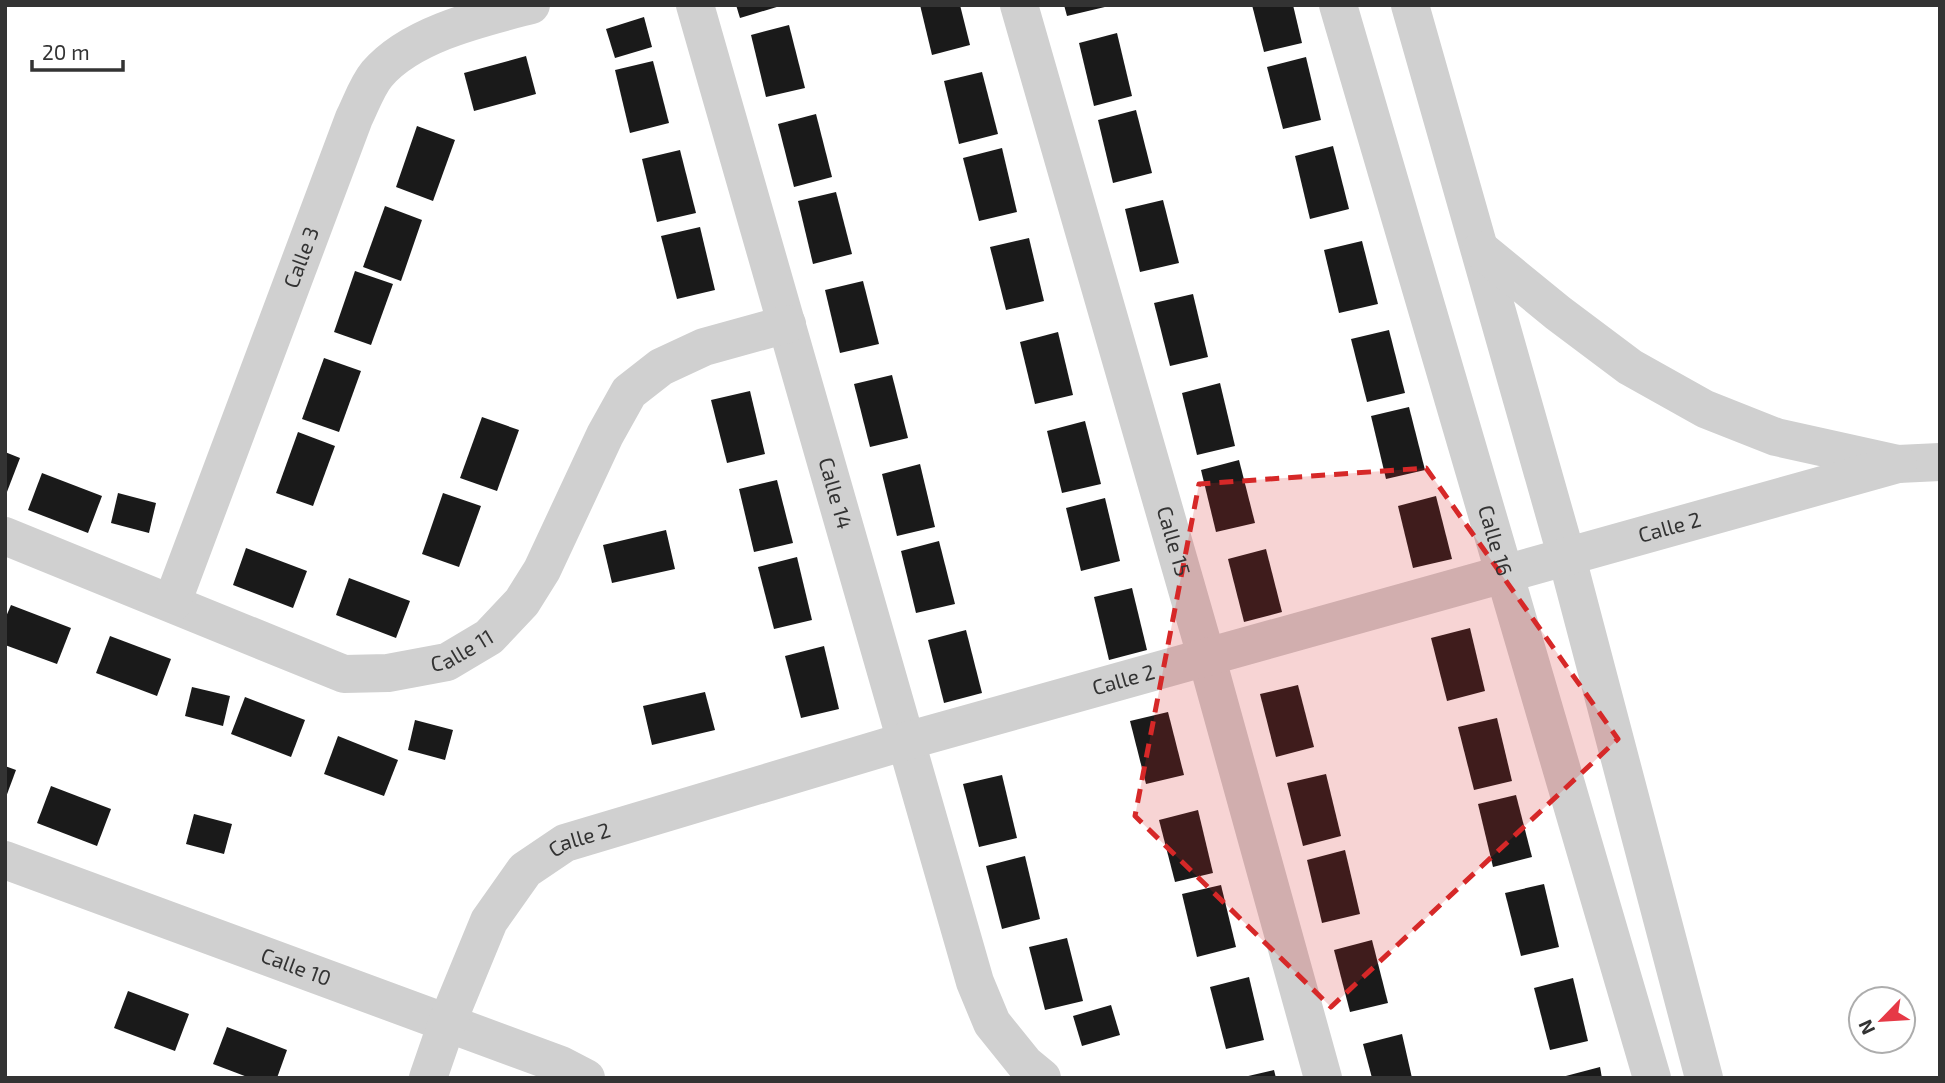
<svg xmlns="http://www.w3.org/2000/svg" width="1945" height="1083" font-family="'Exo 2',sans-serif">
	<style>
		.building { fill: #1a1a1a }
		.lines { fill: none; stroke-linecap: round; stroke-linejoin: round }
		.minor { stroke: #d0d0d0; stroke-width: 38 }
		.marked { fill: #d62828; fill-opacity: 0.2; stroke: #d62828; stroke-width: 5; stroke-dasharray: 14 9; stroke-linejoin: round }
		.labels { text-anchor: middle; stroke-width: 7; stroke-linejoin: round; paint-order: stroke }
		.street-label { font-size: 21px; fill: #333; stroke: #fff }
	</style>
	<rect width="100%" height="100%" fill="#fff"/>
	<!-- building -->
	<g class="building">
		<polygon points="736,5 780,5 780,6 740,18"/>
		<polygon points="920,5 960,5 970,45 932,55"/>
		<polygon points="1064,5 1109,5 1109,6 1067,16"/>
		<polygon points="1252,5 1293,5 1302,43 1264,52"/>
		<polygon points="644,17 652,47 615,58 606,29"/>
		<polygon points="789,25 805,88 766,97 751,35"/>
		<polygon points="1117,33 1132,96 1094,106 1079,43"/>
		<polygon points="526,56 536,94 474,111 464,73"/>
		<polygon points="1306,57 1321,120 1283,129 1267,67"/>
		<polygon points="653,61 669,123 630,133 615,70"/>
		<polygon points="982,72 998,134 959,144 944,81"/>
		<polygon points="1136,110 1152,173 1113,183 1098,120"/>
		<polygon points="816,114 832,177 794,187 778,124"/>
		<polygon points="417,126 455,140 433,201 396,187"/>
		<polygon points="1333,146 1349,209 1310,219 1295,156"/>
		<polygon points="1002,148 1017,212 979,221 963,158"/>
		<polygon points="680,150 696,213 657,222 642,159"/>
		<polygon points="836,192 852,254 813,264 798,201"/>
		<polygon points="1163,200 1179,263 1140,272 1125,209"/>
		<polygon points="385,206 422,220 401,281 363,267"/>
		<polygon points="700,227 715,290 677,299 661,236"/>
		<polygon points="1029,238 1044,301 1006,310 990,247"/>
		<polygon points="1362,241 1378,304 1339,313 1324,250"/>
		<polygon points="355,271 393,284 371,345 334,332"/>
		<polygon points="863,281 879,344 840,353 825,290"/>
		<polygon points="1193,294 1208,357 1170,366 1154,303"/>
		<polygon points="1389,330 1405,393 1367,402 1351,339"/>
		<polygon points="1058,332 1073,395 1035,404 1020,342"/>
		<polygon points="324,358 361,371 339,432 302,419"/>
		<polygon points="892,375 908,438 870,447 854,384"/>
		<polygon points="1220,383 1235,446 1197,455 1182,393"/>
		<polygon points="750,391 765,454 727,463 711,400"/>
		<polygon points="1409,407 1425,470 1386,479 1371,416"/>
		<polygon points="482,417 519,430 497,491 460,478"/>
		<polygon points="1085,421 1101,484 1062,493 1047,431"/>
		<polygon points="298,432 335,446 313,506 276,493"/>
		<polygon points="5,452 20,458 5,497"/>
		<polygon points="1239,460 1255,523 1216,532 1201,470"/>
		<polygon points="920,464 935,527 897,536 882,474"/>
		<polygon points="42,473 102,496 88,533 28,510"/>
		<polygon points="777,480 793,543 754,552 739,489"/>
		<polygon points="118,493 156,503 149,533 111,523"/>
		<polygon points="443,493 481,506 459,567 422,554"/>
		<polygon points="1436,496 1452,559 1413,568 1398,506"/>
		<polygon points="1105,498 1120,561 1081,571 1066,508"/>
		<polygon points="666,530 675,569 612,583 603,545"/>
		<polygon points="939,541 955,604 916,613 901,551"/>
		<polygon points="246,548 307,571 293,608 233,585"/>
		<polygon points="1266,549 1282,612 1244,622 1228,559"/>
		<polygon points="797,557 812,620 774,629 758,567"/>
		<polygon points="349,578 410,601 396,638 336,615"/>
		<polygon points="1132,588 1147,650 1109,660 1094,597"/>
		<polygon points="11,605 71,628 57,664 5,645 5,619"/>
		<polygon points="1470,628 1485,691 1447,701 1431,638"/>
		<polygon points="966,630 982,693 944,703 928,640"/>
		<polygon points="110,636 171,659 157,696 96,673"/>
		<polygon points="824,646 839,709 801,718 785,656"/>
		<polygon points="1298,685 1314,747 1276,757 1260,694"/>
		<polygon points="192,687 230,696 223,726 185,716"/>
		<polygon points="705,692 715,730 652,745 643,706"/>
		<polygon points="245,697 305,720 291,757 231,734"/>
		<polygon points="1168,712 1184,775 1146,784 1130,721"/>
		<polygon points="1497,718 1512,781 1474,790 1458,727"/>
		<polygon points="415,720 453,730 445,760 408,750"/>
		<polygon points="338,736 398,760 384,796 324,774"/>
		<polygon points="5,766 16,770 6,797 5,797"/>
		<polygon points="1326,774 1341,836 1303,846 1287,783"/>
		<polygon points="1002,775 1017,838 979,847 963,784"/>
		<polygon points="51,786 111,809 97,846 37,823"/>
		<polygon points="1516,795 1532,857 1493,867 1478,804"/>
		<polygon points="1198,810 1213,873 1175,882 1159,820"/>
		<polygon points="194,814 232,824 224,854 186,844"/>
		<polygon points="1345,850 1360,914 1322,923 1307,860"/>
		<polygon points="1025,856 1040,919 1002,929 986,866"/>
		<polygon points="1544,884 1559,947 1521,956 1505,893"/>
		<polygon points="1221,885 1236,947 1197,957 1182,894"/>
		<polygon points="1067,938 1083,1001 1045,1010 1029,947"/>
		<polygon points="1372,940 1388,1003 1350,1012 1334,950"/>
		<polygon points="1249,977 1264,1040 1226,1049 1210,987"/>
		<polygon points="1573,978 1588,1041 1550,1050 1534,988"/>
		<polygon points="128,991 189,1014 175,1051 114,1028"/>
		<polygon points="1111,1005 1120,1035 1082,1046 1073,1016"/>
		<polygon points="227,1027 287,1050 277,1078 250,1078 213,1064"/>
		<polygon points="1402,1034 1412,1078 1372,1078 1363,1044"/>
		<polygon points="1600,1067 1602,1078 1562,1078 1562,1077"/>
		<polygon points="1274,1070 1276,1078 1244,1078 1244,1077"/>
	</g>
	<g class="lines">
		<!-- minor -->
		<g class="minor">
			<path id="s1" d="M695,5L975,982L992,1023L1025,1064L1042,1078"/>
			<path id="s2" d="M1019,5L1207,659L1323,1078"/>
			<path id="s3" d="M1338,5L1652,1078"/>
			<polyline points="1410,5 1567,558 1704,1078"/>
			<polyline points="1481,250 1558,313 1630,367 1705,409 1776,437 1898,464 1940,462"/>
			<path id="s4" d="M5,536L344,674L388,673L447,662L489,637L522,602L542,570L605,435L629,392L661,367L704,347L787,324"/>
			<path id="s5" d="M172,603L354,118C361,104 367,86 377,74C411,34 481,18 531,5"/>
			<path id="s6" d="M5,860L561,1065L586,1078"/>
			<path id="s7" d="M428,1078L447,1023L489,921L525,870L565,843L906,741L1898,464"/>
		</g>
	</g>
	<!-- marked area -->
	<path class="marked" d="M1426,468L1618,739L1331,1007L1135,816L1199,484Z"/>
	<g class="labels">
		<!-- street labels -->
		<g class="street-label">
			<text dy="7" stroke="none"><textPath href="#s5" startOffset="369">Calle 3</textPath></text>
			<text dy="7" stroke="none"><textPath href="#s1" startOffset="508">Calle 14</textPath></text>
			<text dy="7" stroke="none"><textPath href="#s7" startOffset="1428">Calle 2</textPath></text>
			<text dy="7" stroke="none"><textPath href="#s2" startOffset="558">Calle 15</textPath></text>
			<text dy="7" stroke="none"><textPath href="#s3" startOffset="558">Calle 16</textPath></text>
			<text dy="7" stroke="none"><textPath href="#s4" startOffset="488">Calle 11</textPath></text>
			<text dy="7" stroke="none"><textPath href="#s7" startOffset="861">Calle 2</textPath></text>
			<text dy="7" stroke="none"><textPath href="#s7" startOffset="294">Calle 2</textPath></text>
			<text dy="7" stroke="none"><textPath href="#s6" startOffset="310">Calle 10</textPath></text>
		</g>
	</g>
	<!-- border -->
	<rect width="1945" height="1083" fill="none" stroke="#333333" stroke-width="14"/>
	<!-- north arrow -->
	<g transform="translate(1882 1020) rotate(245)"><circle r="33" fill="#ffffff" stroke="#adadad" stroke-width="2"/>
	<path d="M0-5L12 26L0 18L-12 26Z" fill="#e63946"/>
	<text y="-10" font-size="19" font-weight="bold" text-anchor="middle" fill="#333333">N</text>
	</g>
	<!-- scale -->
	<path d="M32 60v10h91v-10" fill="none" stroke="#333333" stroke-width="3.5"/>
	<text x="42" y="60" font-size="21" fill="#333333" stroke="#ffffff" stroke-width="5" paint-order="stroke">20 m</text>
</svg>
